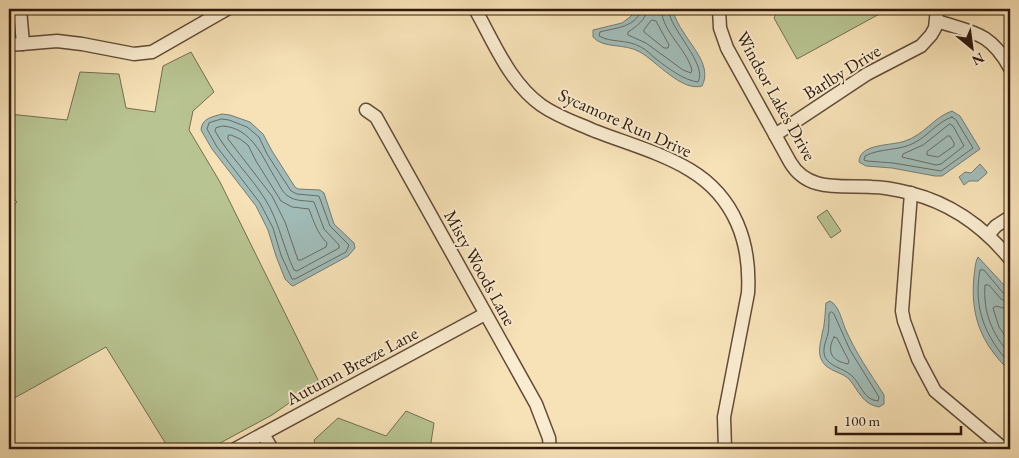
<svg xmlns="http://www.w3.org/2000/svg" width="1019" height="458" font-family="'EB Garamond',serif">
	<style>
		.green { fill: #b8c492; stroke: #746f50 }
		.water { fill: #a1bcb8; stroke: #747b74 }
		.lines { fill: none; stroke-linecap: round; stroke-linejoin: round }
		.shore { stroke: #686b62; stroke-width: 1 }
		.minor-casing { stroke: #624c38; stroke-width: 15 }
		.minor { stroke: #faecd0; stroke-width: 12 }
		.labels { text-anchor: middle; stroke-width: 4; stroke-linejoin: round; paint-order: stroke }
		.street-label { font-size: 18px; fill: #301a0d; stroke: #faecd0 }
	</style>
	<rect width="100%" height="100%" fill="#f7e2b7"/>
	<filter id="stains"><feTurbulence type="fractalNoise" baseFrequency=".004" numOctaves="4"/><feColorMatrix values="0 0 0 0 .2 0 0 0 0 .09 0 0 0 0 .02 0 0 0 .5 -.17"/></filter>
	<radialGradient id="worn" r=".72"><stop offset=".6" stop-color="#630" stop-opacity="0"/><stop offset="1" stop-color="#630" stop-opacity=".3"/></radialGradient>
	<!-- green -->
	<g class="green">
		<polygon points="778,9 884,9 885,11 797,59 774,18"/>
		<polygon points="191,52 214,92 193,111 189,130 220,182 319,382 272,415 209,449 169,449 106,347 9,401 9,210 17,202 9,193 9,114 67,120 80,72 119,74 126,108 155,112 163,66"/>
		<polygon points="827,210 841,231 831,238 817,217"/>
		<polygon points="406,411 434,423 430,449 317,449 314,440 338,418 386,436"/>
	</g>
	<!-- water -->
	<g class="water">
		<path d="M638,9H672C675,18 679,26 684,33C693,48 712,67 702,86C682,92 656,61 640,52C625,43 603,49 593,37V30L622,23L630,17Z"/>
		<path d="M952,111L960,116L980,149L942,176H935L892,168L866,166L859,162C859,143 892,146 905,141C924,135 934,117 952,111Z"/>
		<path d="M222,114L230,115L250,122L263,134L272,151L295,187L298,189L320,190L324,193L334,224L354,243L355,248L348,256L293,286L291,285L285,279L276,256L268,230L256,206L212,149L201,130C202,118 212,117 222,114Z"/>
		<polygon points="980,164 987,172 986,174 978,181 969,181 964,185 959,177 965,172 971,173"/>
		<path d="M978,257L1004,285L1010,295V371C981,344 970,315 974,276C975,270 975,262 978,257Z"/>
		<path d="M830,301C839,306 841,318 845,328C855,352 870,373 884,395V404L879,407C862,404 859,391 849,379C843,373 833,372 826,366C816,356 820,346 822,334C825,325 825,313 826,303Z"/>
	</g>
	<g class="lines">
		<!-- shore -->
		<g class="shore">
			<path d="M641,9C638,27 614,28 600,32L599,36C611,43 627,39 641,47C647,50 651,55 656,59C668,68 683,80 698,82C708,64 670,30 668,9"/>
			<path d="M647,9C646,20 637,26 628,32V35L646,43L683,70L691,73L692,70C686,48 663,33 661,9"/>
			<polygon points="652,20 656,21 669,45 668,48 664,48 644,32 644,30"/>
			<path d="M952,117L956,120L973,148L941,171L893,163L867,161L864,160L865,156C880,148 899,151 914,143C928,136 937,122 952,117Z"/>
			<polygon points="222,119 229,120 247,127 259,137 267,154 291,191 297,194 319,196 330,226 349,245 346,252 295,279 292,279 281,255 273,228 260,203 217,147 207,129 209,123"/>
			<polygon points="950,124 953,126 964,146 941,164 936,165 902,157 903,154 923,145"/>
			<path d="M223,126C253,128 263,159 277,181C280,186 283,193 288,196C296,202 306,200 314,202L324,229L339,245V248L297,271L294,270C283,247 279,221 265,199C250,175 229,156 215,131L216,128Z"/>
			<path d="M231,135L240,139L248,145L256,161L281,201L292,207L309,209C314,222 317,233 327,243L326,247L301,260H298L285,222L272,196L228,139V136Z"/>
			<polygon points="948,136 950,136 954,143 954,146 938,157 927,155 927,152"/>
			<path d="M1010,296L1004,294L984,270H980C973,307 985,337 1010,364"/>
			<path d="M1010,303L1001,299L989,285H985C983,313 992,333 1010,355"/>
			<polyline points="1010,310 996,306 993,308 999,327 1010,343"/>
			<path d="M832,312L834,314L850,350L879,397L878,401C863,400 861,383 851,375C843,368 830,367 825,357C822,349 826,341 828,334C829,328 829,320 829,314Z"/>
			<path d="M834,337L837,338L849,361L848,364C832,361 826,352 834,337Z"/>
		</g>
		<defs>
			<g id="minor">
				<polyline points="20,9 23,44"/>
				<path d="M475,9C494,42 509,82 541,105C558,117 577,123 595,131C626,143 662,153 690,170C735,197 751,243 748,293L724,417L725,449"/>
				<path d="M719,9L720,28L727,48L790,162C808,193 842,185 872,187C885,187 898,190 910,193C950,203 984,227 1010,259"/>
				<path d="M937,21C974,33 990,32 1010,68"/>
				<polyline points="9,45 57,41 82,44 134,54 152,52 227,9"/>
				<polyline points="366,110 376,117 536,404 549,438 550,449"/>
				<polyline points="775,135 867,74 921,46 931,35 935,28 937,9"/>
				<polyline points="911,193 902,311 904,321 918,359 935,391 1004,449"/>
				<polyline points="988,235 996,226 1010,217"/>
				<polyline points="263,434 272,449"/>
				<polyline points="235,449 485,314"/>
			</g>
		</defs>
		<!-- minor casing -->
		<use href="#minor" class="minor-casing"/>
		<!-- minor -->
		<use href="#minor" class="minor"/>
	</g>
	<g class="labels">
		<!-- street labels -->
		<g class="street-label">
			<text transform="translate(842 72) rotate(-32)" y="6">Barlby Drive</text>
			<text transform="translate(776 96) rotate(61)" y="6">Windsor Lakes Drive</text>
			<text transform="translate(625 123) rotate(24)" y="6">Sycamore Run Drive</text>
			<text transform="translate(480 268) rotate(61)" y="6">Misty Woods Lane</text>
			<text transform="translate(352 366) rotate(-28)" y="6">Autumn Breeze Lane</text>
		</g>
	</g>
	<!-- margin -->
	<rect width="1019" height="458" fill="none" stroke="#f7e2b7" stroke-width="30"/>
	<rect x="10" y="10" width="999" height="438" fill="none" stroke="#301a0d" stroke-width="2.5"/>
	<rect x="15" y="15" width="989" height="428" fill="none" stroke="#301a0d"/>
	<!-- north arrow -->
	<g transform="translate(972 48) rotate(151)" stroke="#faecd0" stroke-width="4" paint-order="stroke">
	<path d="M0-4L9 19L0 12L-9 19Z" fill="#301a0d"/>
	<text y="-8" font-size="14" font-weight="bold" text-anchor="middle" fill="#301a0d">N</text>
	</g>
	<!-- scale -->
	<path d="M836 426v8h125v-8" fill="none" stroke="#301a0d" stroke-width="2.5"/>
	<text x="844" y="426" font-size="15" fill="#301a0d" stroke="#faecd0" stroke-width="4" paint-order="stroke">100 m</text>
	<rect width="100%" height="100%" filter="url(#stains)"/>
	<rect width="100%" height="100%" fill="url(#worn)"/>
</svg>
